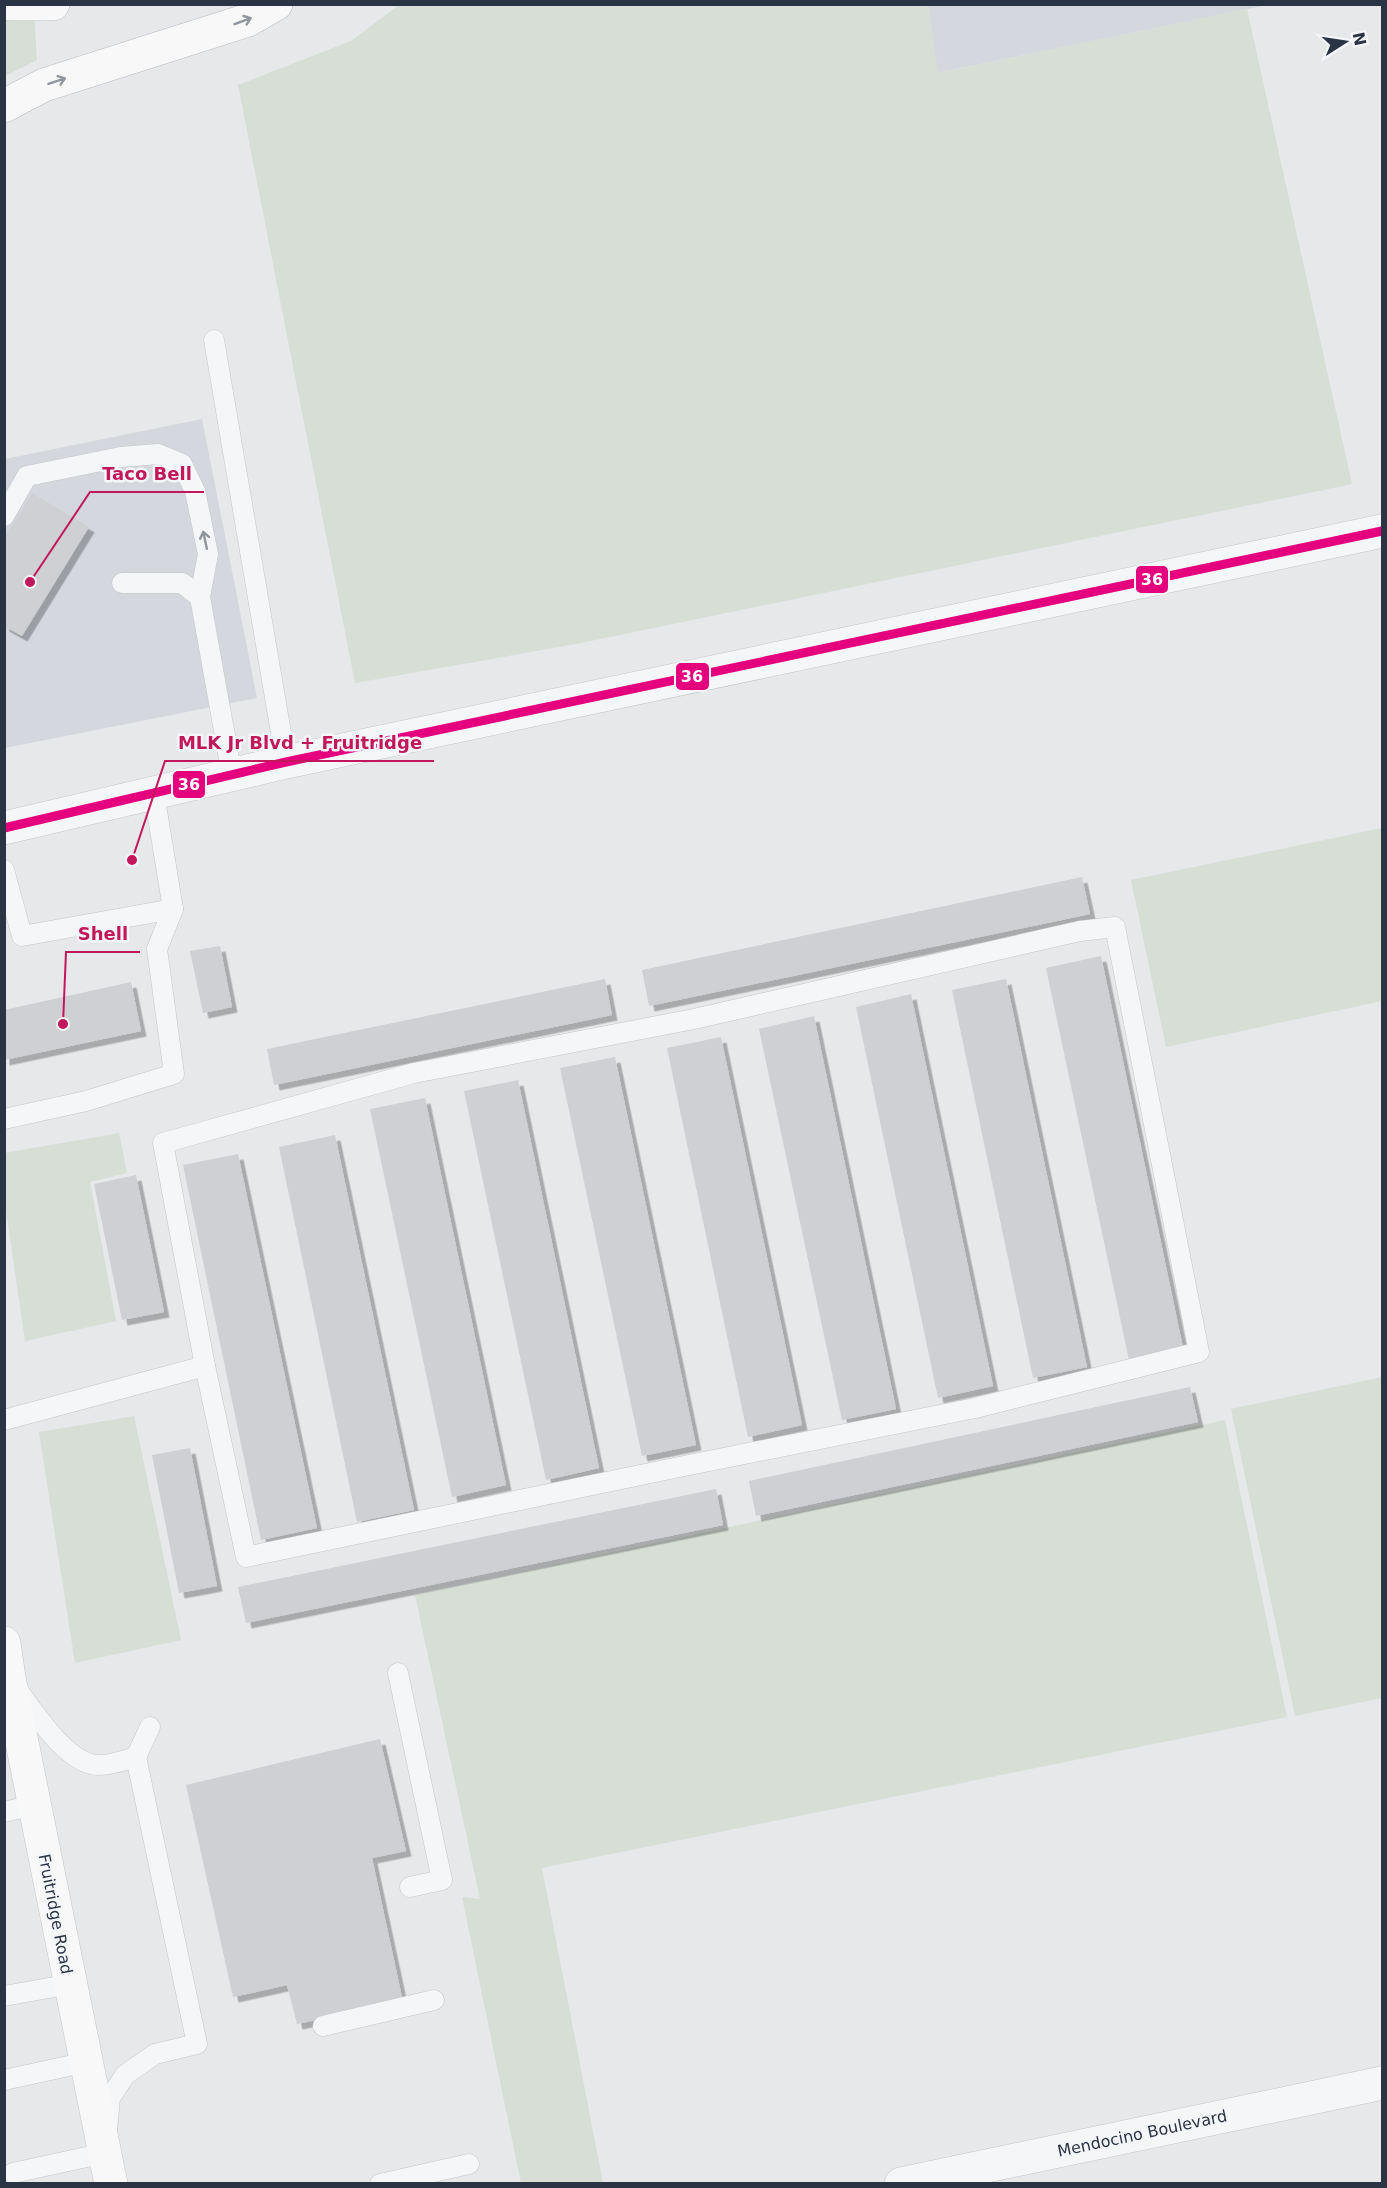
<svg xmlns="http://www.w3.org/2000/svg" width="1387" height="2188" font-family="'DejaVu Sans',sans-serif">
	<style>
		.built { fill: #d4d7dd }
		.green { fill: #d6ded6 }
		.building { fill: #ced0d3; filter: url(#shadow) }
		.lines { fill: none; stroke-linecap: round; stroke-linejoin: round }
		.service-casing { stroke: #c4c6c8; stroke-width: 21 }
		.minor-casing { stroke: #c4c6c8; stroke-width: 34 }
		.tertiary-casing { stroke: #c4c6c8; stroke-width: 34 }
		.secondary-casing { stroke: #c4c6c8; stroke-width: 34 }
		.motorway-casing { stroke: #b8bbbf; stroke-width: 34 }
		.service { stroke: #f5f6f7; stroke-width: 20 }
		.minor { stroke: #f5f6f7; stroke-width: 33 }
		.tertiary { stroke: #f5f6f7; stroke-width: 33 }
		.secondary { stroke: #f8f8f8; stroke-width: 33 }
		.motorway { stroke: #f8f8f8; stroke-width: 33 }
		.bus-1-casing { stroke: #f4f6f9; stroke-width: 14 }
		.bus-1 { stroke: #e5007d; stroke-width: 9 }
		.oneway { stroke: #92969e }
		.oneway2 { stroke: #90959e }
		.labels { text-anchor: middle; stroke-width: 5; stroke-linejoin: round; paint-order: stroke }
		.street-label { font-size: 16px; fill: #2b3445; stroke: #f4f6f9 }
		.leader { fill: none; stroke: #c2185b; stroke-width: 2 }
		.callout-dot { fill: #c2185b; stroke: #f4f6f9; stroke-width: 2 }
		.callout-label { font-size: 18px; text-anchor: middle; font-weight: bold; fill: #c2185b; stroke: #f4f6f9; stroke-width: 5; stroke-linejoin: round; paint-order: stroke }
		.line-badge { stroke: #f4f6f9; stroke-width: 2 }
		.badge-label { font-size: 16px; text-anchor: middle; font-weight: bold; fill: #fff }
	</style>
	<defs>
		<filter id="shadow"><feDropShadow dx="5.5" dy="5.5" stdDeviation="0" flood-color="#0004"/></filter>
	</defs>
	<rect width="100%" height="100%" fill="#e6e8ea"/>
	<!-- built -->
	<g class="built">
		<polygon points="928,4 1267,5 937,73"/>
		<polygon points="202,419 257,698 5,748 5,459"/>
	</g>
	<!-- green -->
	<g class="green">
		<polygon points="399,5 928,5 938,73 1247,9 1352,484 576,644 355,683 238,85 351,41"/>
		<polygon points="4,9 34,14 37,60 5,76"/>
		<polygon points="1382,828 1382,1001 1166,1047 1131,880"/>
		<polygon points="119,1133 127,1173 90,1182 116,1321 25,1341 5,1204 5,1153"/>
		<polygon points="1382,1377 1382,1698 1295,1716 1231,1409"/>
		<polygon points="134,1416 181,1640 75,1663 39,1432"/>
		<polygon points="1225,1420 1287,1717 542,1868 603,2183 521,2183 462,1897 480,1899 415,1595"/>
	</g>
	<!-- building -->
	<g class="building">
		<polygon points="32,493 89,527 22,636 4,626 4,539"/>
		<polygon points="1082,877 1090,914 649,1006 642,970"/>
		<polygon points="220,946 232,1007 203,1013 190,951"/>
		<polygon points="1101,956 1183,1348 1129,1360 1046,968"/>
		<polygon points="605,979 612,1015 274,1085 267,1049"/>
		<polygon points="1006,979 1087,1367 1033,1378 952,990"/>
		<polygon points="131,982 141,1031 4,1060 4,1010"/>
		<polygon points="911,994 993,1386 938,1398 856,1007"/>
		<polygon points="814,1016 896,1409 842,1420 759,1029"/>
		<polygon points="721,1037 802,1425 748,1437 667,1048"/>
		<polygon points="615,1057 696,1445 642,1456 560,1068"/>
		<polygon points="518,1080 599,1468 546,1480 464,1091"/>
		<polygon points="425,1098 506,1485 452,1497 370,1109"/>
		<polygon points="335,1135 414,1510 357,1522 279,1147"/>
		<polygon points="238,1154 317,1528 261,1540 183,1165"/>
		<polygon points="136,1175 164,1312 122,1320 94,1184"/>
		<polygon points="1190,1387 1198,1422 756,1516 749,1481"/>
		<polygon points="190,1448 217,1586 179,1593 152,1455"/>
		<polygon points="716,1489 723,1525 246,1623 238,1587"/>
		<polygon points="380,1739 406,1851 372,1858 403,2002 297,2024 287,1985 233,1997 186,1785"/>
	</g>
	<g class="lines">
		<defs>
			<g id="service">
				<polyline points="214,340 286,762"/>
				<polyline points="4,516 27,476 121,457 158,454 182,464 195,491 208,554 200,597 232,775"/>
				<polyline points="122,583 182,583 200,597"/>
				<polyline points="4,870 22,936 173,909"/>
				<polygon points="1115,927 1199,1352 975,1408 684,1466 246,1557 205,1366 163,1143 414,1073 694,1019 1080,931"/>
				<polyline points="4,1119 86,1101 174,1074 157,949 173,909 154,793"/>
				<polyline points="4,1420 205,1366"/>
				<polyline points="398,1673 442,1880 410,1887"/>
				<path d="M17,1689C34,1712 69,1767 100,1765C112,1765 125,1760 136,1757"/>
				<polyline points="4,1812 34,1805"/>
				<polyline points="4,1996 71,1984"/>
				<polyline points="323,2026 434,2000"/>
				<polyline points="4,2080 87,2062"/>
				<polyline points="13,2173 105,2153 110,2098 125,2075 155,2054 197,2044 136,1757 150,1727"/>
				<polyline points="380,2184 469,2164"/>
			</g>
			<polyline id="minor" points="901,2184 1382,2083"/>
			<polyline id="tertiary" points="4,828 286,762 1382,531"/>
			<polyline id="secondary" points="4,1643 9,1678 111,2184"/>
			<g id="motorway">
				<polyline points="10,4 53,4"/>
				<polyline points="4,106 44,85 248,20 276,4"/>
			</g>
		</defs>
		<!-- service casing -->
		<use href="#service" class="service-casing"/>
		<!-- minor casing -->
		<use href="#minor" class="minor-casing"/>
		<!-- tertiary casing -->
		<use href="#tertiary" class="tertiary-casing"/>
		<!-- secondary casing -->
		<use href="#secondary" class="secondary-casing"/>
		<!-- motorway casing -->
		<use href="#motorway" class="motorway-casing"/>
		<!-- service -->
		<use href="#service" class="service"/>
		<!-- minor -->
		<use href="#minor" class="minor"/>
		<!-- tertiary -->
		<use href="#tertiary" class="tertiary"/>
		<!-- secondary -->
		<use href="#secondary" class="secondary"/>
		<!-- motorway -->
		<use href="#motorway" class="motorway"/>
		<defs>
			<polyline id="bus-1" points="4,828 286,762 1382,531"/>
		</defs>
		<!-- bus-1 casing -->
		<use href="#bus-1" class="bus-1-casing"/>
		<!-- bus-1 -->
		<use href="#bus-1" class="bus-1"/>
	</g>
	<!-- one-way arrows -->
	<defs><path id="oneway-shaft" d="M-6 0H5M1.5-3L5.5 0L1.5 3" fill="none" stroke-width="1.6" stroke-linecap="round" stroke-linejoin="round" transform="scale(1.5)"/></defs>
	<g class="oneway">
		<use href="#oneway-shaft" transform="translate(243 21) rotate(-21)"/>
		<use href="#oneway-shaft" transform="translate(57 81) rotate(-18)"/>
	</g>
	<use class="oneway2" href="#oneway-shaft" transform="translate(205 540) rotate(-102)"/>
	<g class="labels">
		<!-- street labels -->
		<g class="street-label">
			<text transform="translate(56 1914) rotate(79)" y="6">Fruitridge Road</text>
			<text transform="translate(1142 2133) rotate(-12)" y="6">Mendocino Boulevard</text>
		</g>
	</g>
	<!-- callouts -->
	<path class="leader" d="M30 582L90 492H204M132 860L165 761H434M63 1024L66 952H140"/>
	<g class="callout-dot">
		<circle cx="30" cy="582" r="6"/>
		<circle cx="132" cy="860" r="6"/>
		<circle cx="63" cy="1024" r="6"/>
	</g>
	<g class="callout-label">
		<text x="147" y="480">Taco Bell</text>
		<text x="300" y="749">MLK Jr Blvd + Fruitridge</text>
		<text x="103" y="940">Shell</text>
	</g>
	<g class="line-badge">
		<rect x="1135" y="565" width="34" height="29" rx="6" fill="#e5007d"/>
		<rect x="675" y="662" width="35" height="29" rx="6" fill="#e5007d"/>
		<rect x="172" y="770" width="34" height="29" rx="6" fill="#e5007d"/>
	</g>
	<g class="badge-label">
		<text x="1152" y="585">36</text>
		<text x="692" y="682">36</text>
		<text x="189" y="790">36</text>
	</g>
	<!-- border -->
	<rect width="1387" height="2188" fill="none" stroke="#2b3445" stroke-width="12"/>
	<!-- north arrow -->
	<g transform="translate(1345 42) rotate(78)" stroke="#f4f6f9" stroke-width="4.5" paint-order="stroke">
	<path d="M0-4.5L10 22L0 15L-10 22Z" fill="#2b3445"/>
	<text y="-9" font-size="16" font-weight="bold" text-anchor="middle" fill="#2b3445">N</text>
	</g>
</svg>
